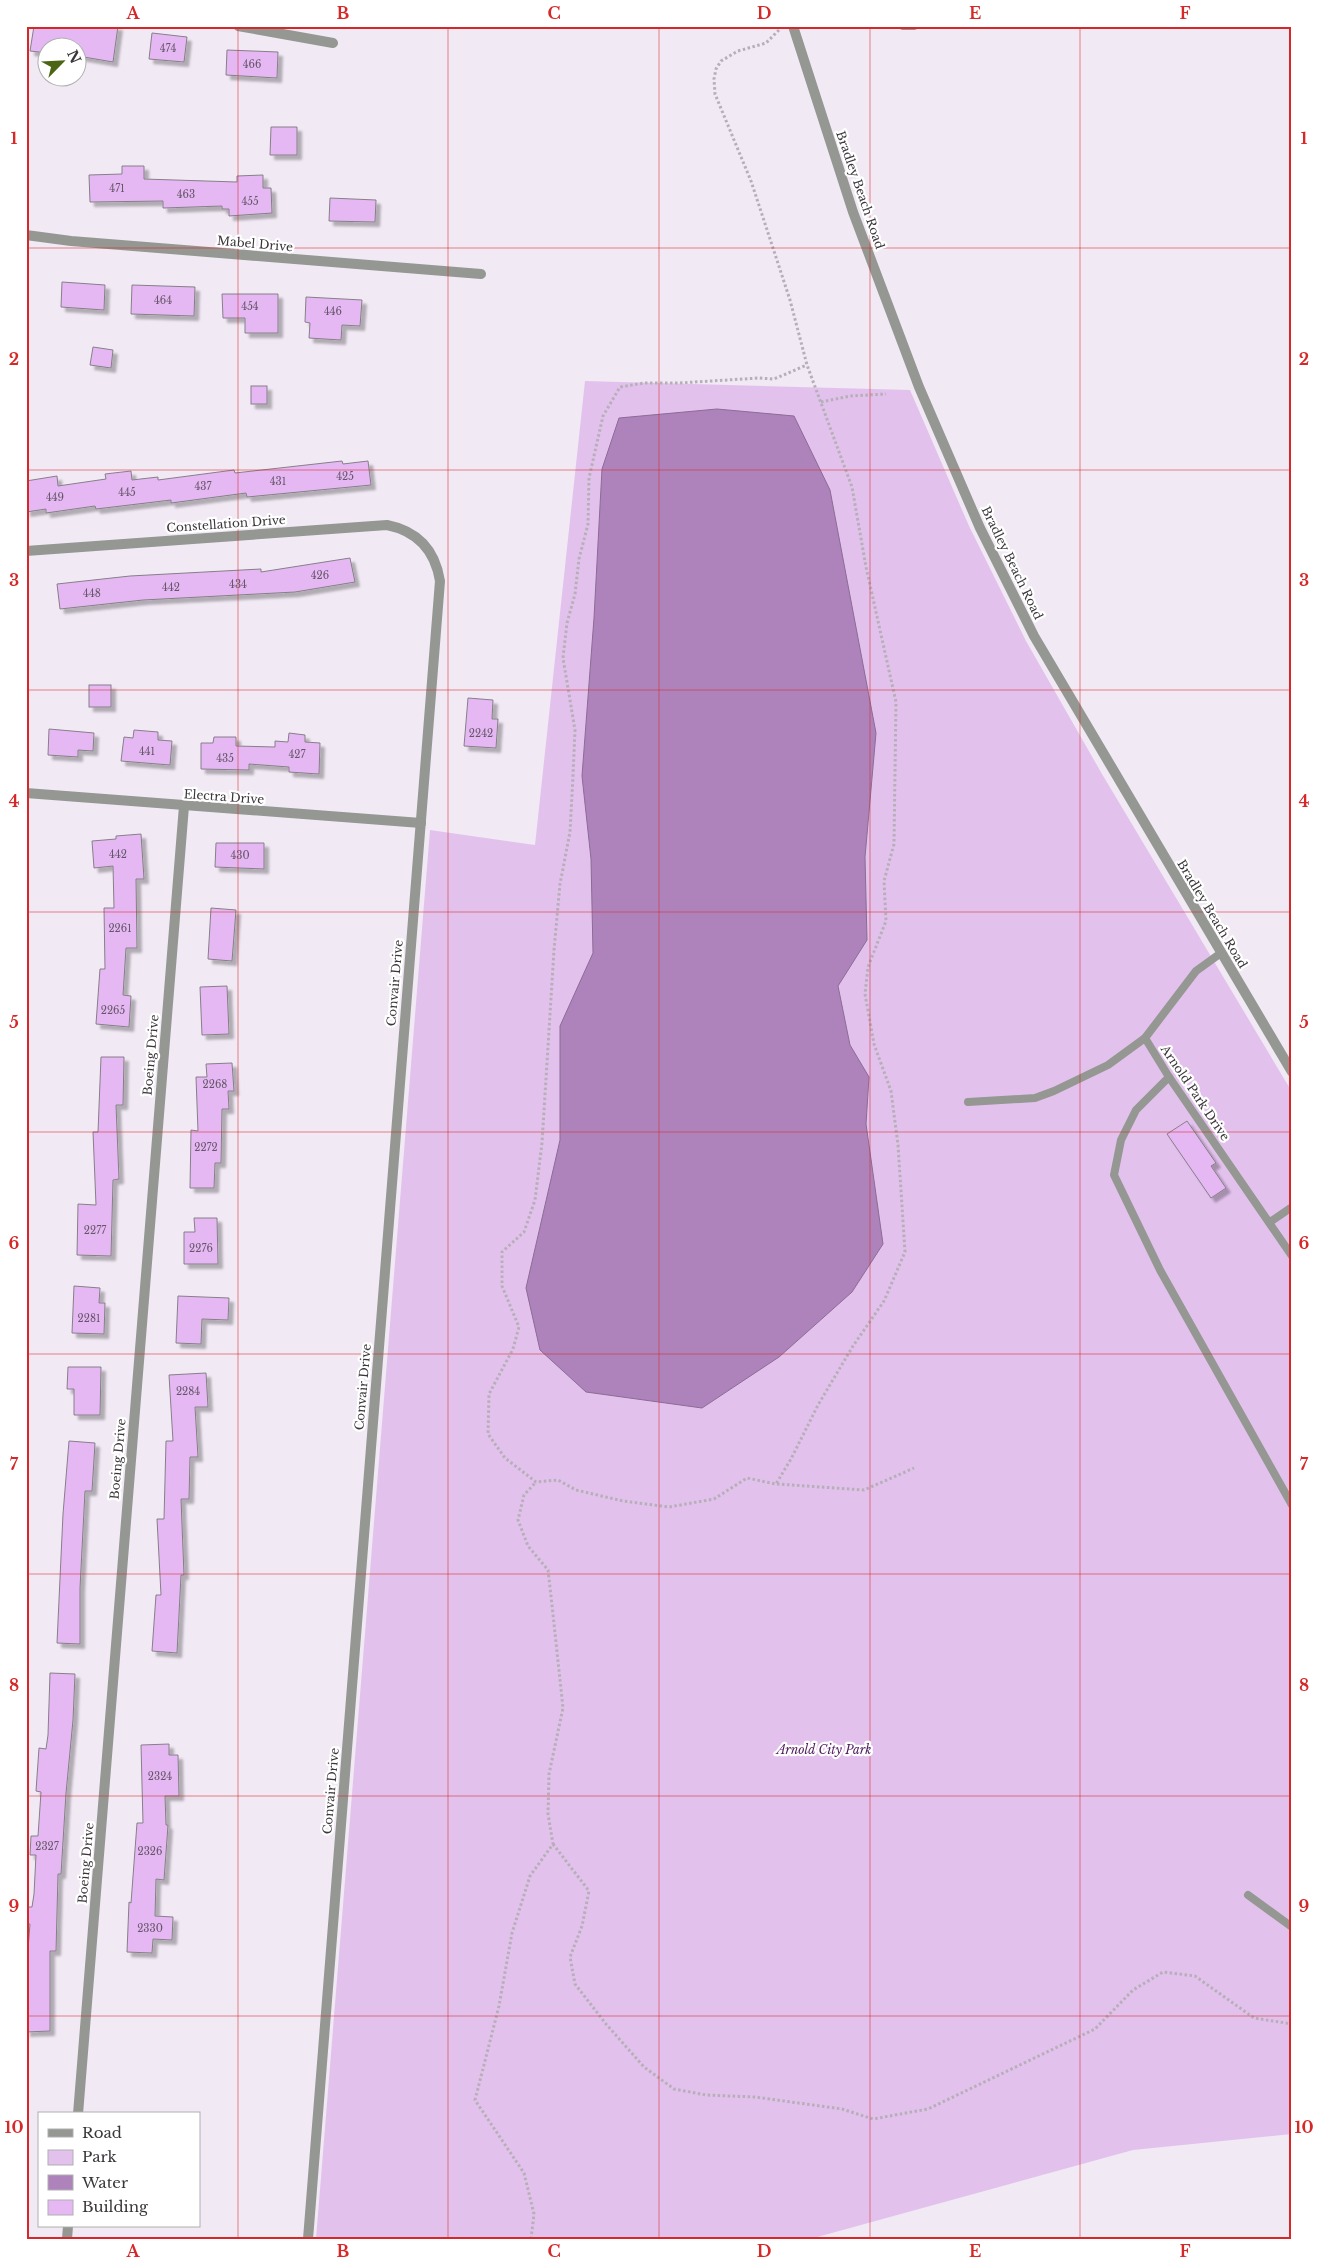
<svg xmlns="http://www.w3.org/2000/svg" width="1318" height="2265" font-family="'Libre Baskerville',serif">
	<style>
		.green { fill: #e2c2ec }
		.water { fill: #ae83bb; stroke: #8b6c94 }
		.building { fill: #e5b8f3; stroke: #867f88; filter: url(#shadow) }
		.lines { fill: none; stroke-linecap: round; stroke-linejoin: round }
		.path { stroke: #b6afb8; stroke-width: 3; stroke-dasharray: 2.5 2.5; stroke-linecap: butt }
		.lane { stroke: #949792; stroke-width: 8 }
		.street { stroke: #949792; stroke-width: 10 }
		.grid { fill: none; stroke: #d62828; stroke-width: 1; stroke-opacity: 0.55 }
		.labels { text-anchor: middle; stroke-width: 4.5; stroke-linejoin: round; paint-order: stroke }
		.number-label { font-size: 10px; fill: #655668 }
		.street-label { font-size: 12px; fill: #3a363a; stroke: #fff }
		.park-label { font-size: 12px; font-style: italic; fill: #501b5f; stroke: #fff }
		.neatline { fill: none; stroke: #d62828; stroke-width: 2 }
		.grid-label { font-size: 16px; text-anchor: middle; font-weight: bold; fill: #d62828 }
	</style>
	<defs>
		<filter id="shadow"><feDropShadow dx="4.5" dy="4.5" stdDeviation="1" flood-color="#0004"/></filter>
	</defs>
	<rect width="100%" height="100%" fill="#f1e9f4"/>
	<!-- green -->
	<polygon class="green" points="585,381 910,390 969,526 1026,641 1102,774 1292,1092 1292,2134 1133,2150 810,2239 316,2239 430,830 535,845"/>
	<!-- water -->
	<polygon class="water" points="717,409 794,416 830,490 876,733 865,857 867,940 838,986 850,1045 869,1077 866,1124 883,1244 852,1292 779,1357 702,1408 586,1392 540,1350 526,1288 560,1140 560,1026 593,953 591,859 582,776 594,618 602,469 619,418"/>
	<!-- building -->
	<g class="building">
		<polygon points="34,26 118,26 113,62 78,56 78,48 48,48 48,53 30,51"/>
		<polygon points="152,33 187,37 184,62 149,59"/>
		<polygon points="227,50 278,52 277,78 226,75"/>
		<polygon points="271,127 297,127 297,155 270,155"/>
		<polygon points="122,166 144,166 144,179 237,182 237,176 263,175 263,188 271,188 272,213 229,216 229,209 222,209 222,206 163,208 163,201 90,202 89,175 122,174"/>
		<polygon points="330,198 376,200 375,222 329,221"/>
		<polygon points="62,282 105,285 104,310 61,307"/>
		<polygon points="132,285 195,287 194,316 131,314"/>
		<polygon points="222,294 278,294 278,333 245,333 245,318 223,318"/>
		<polygon points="306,297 362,300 360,326 342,325 341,340 309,338 310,323 305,322"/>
		<polygon points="93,347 113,350 111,368 90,365"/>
		<rect x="251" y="386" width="16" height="18"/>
		<polygon points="342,461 343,464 368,461 371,485 247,497 246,493 171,503 171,500 96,509 95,506 46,513 46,509 26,512 26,481 57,476 58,486 106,479 105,474 131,471 132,480 158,477 158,480 234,470 235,473"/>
		<polygon points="350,558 355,582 295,592 143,600 60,609 57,584 130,576 261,569 261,572"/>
		<rect x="89" y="685" width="22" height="22"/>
		<polygon points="468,698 493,700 492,719 498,719 496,748 464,746"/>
		<polygon points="49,729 94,733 93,751 78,750 78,757 48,755"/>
		<polygon points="134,730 158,732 158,740 172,741 170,765 121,761 124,737 133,738"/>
		<polygon points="289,733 305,735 305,742 320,743 319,774 289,772 289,767 249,764 249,770 201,769 201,743 213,743 214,737 236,737 236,746 275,747 275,741 288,742"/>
		<polygon points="141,834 144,879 136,879 137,948 126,948 123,995 131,996 129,1027 96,1024 100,969 105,969 104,908 114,908 113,866 94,868 92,841 116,839 116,836"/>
		<polygon points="216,843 264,843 264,869 215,867"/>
		<polygon points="211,908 236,910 232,961 208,959"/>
		<polygon points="227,986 229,1034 202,1035 200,987"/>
		<polygon points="101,1057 124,1057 123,1105 116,1105 119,1179 113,1180 111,1256 77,1255 78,1204 96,1205 93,1132 98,1132"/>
		<polygon points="232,1063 234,1091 228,1091 229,1109 222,1109 221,1163 215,1163 214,1188 190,1188 191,1130 198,1131 196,1077 207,1077 206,1064"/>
		<polygon points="1187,1121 1216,1163 1211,1166 1226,1188 1211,1198 1167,1134"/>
		<polygon points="194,1218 217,1218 218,1264 184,1264 184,1232 195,1232"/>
		<polygon points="74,1286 100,1288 99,1303 105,1303 104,1334 72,1333"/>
		<polygon points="178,1296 229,1298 228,1320 202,1319 201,1344 176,1343"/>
		<polygon points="68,1367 101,1367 100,1415 74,1415 74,1389 67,1389"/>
		<polygon points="206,1373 208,1407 195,1407 198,1457 190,1457 189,1499 181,1499 184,1575 181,1575 177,1653 152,1651 156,1595 161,1595 157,1519 164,1519 166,1441 173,1441 169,1375"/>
		<polygon points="69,1441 95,1443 92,1491 85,1491 80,1588 80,1644 57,1643 63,1514"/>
		<polygon points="50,1673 75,1674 73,1720 66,1793 61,1874 58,1874 56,1951 50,1951 50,2031 26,2032 26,1975 30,1924 26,1924 26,1907 32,1907 34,1894 36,1855 30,1855 31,1836 38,1836 41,1792 36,1791 39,1748 46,1749 48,1735"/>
		<polygon points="169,1744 169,1755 178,1755 179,1796 165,1796 166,1825 168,1825 164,1880 156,1879 155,1916 173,1917 172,1940 153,1939 152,1953 127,1952 129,1902 131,1903 137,1823 143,1823 141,1745"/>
	</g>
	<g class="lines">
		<!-- path -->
		<g class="path">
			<polyline points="779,30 766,43 738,51 721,61 716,69 714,79 715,94 751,181 790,300 807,365 852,487 866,567 896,702 894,844 884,881 886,921 868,967 865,994 874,1044 891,1091 898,1145 905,1252 884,1301 853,1346 818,1405 791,1459 776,1484 747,1478 714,1499 669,1507 623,1501 576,1490 558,1480 536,1482 505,1458 488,1434 489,1394 513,1349 519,1327 502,1286 502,1252 524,1232 535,1200 542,1143 554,950 560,884 570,832 573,776 575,730 563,658 567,623 575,594 579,559 588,524 589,478 603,416 620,387 644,383 679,383 759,378 774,379 807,365"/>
			<polyline points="821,402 850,396 886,394"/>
			<polyline points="777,1484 864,1490 914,1468"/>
			<polyline points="553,1844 589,1891 582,1926 570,1957 575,1984 606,2024 644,2067 674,2089 706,2095 755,2097 842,2109 873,2119 928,2109 1095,2029 1133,1990 1163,1972 1195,1976 1254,2018 1292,2024"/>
			<polyline points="531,2239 534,2214 524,2173 475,2100 499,2006 512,1933 530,1876 553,1844 548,1814 549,1774 563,1708 552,1605 548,1570 528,1546 518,1520 524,1495 536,1482"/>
		</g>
		<!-- lane -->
		<g class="lane">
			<polyline points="903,26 914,26"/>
			<polyline points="1221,953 1196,971 1145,1038 1169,1077 1292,1256"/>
			<polyline points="1169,1077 1136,1110 1121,1140 1114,1175 1160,1270 1292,1505"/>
			<polyline points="968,1102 1035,1098 1054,1091 1108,1065 1145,1038"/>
			<polyline points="1270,1222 1292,1207"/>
			<polyline points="1248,1895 1292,1927"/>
		</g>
		<!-- street -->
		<g class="street">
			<polyline points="238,26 333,43"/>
			<polyline points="793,26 853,212 919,387 980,528 1034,636 1292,1072"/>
			<polyline points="26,235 71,241 481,274"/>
			<path d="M26,551L387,525C417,531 435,550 440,581L308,2239"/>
			<polyline points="26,793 421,823"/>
			<polyline points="78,2114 184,806"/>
			<polyline points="67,2239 68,2226"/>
		</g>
	</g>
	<!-- grid -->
	<path class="grid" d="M238,26V2239M448,26V2239M659,26V2239M870,26V2239M1080,26V2239M26,248H1292M26,470H1292M26,690H1292M26,912H1292M26,1132H1292M26,1354H1292M26,1574H1292M26,1796H1292M26,2016H1292"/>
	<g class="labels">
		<!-- number labels -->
		<g class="number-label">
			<text x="168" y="52">474</text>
			<text x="252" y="68">466</text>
			<text x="117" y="192">471</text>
			<text x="186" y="198">463</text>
			<text x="250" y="205">455</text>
			<text x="163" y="304">464</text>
			<text x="250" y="310">454</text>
			<text x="333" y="315">446</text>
			<text x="345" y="480">425</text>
			<text x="278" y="485">431</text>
			<text x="203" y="490">437</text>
			<text x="127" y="496">445</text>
			<text x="55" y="501">449</text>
			<text x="320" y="579">426</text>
			<text x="238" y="588">434</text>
			<text x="171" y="591">442</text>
			<text x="92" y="597">448</text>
			<text x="481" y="737">2242</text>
			<text x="147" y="755">441</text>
			<text x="297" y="758">427</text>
			<text x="225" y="762">435</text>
			<text x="118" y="858">442</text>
			<text x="240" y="859">430</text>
			<text x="120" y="932">2261</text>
			<text x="113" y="1014">2265</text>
			<text x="215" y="1088">2268</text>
			<text x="206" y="1151">2272</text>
			<text x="95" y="1234">2277</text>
			<text x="201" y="1252">2276</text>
			<text x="89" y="1322">2281</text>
			<text x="188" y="1395">2284</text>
			<text x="160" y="1780">2324</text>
			<text x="47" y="1850">2327</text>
			<text x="150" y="1855">2326</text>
			<text x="150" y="1932">2330</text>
		</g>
		<!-- street labels -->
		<g class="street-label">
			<text transform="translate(860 190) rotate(71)" y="4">Bradley Beach Road</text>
			<text transform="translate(255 244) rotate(5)" y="4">Mabel Drive</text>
			<text transform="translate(226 524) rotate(-4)" y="4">Constellation Drive</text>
			<text transform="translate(1012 563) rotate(64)" y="4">Bradley Beach Road</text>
			<text transform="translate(224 797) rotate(4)" y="4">Electra Drive</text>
			<text transform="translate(1212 914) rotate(59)" y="4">Bradley Beach Road</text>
			<text transform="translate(395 983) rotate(-85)" y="4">Convair Drive</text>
			<text transform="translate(151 1055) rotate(-85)" y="4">Boeing Drive</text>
			<text transform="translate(1195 1093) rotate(56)" y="4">Arnold Park Drive</text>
			<text transform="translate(363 1387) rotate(-85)" y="4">Convair Drive</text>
			<text transform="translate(118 1459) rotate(-85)" y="4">Boeing Drive</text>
			<text transform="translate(331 1791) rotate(-85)" y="4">Convair Drive</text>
			<text transform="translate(86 1863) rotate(-85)" y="4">Boeing Drive</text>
		</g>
		<!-- park labels -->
		<g class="park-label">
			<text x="824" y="1754">Arnold City Park</text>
		</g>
	</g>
	<!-- border -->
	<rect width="1318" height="2265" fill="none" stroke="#ffffff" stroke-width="55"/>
	<!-- legend -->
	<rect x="38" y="2112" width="162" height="115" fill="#ffffff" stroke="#b0afb0"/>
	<rect x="48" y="2129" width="25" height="8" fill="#949792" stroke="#b0afb0"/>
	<text x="82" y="2138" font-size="15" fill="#3a363a">Road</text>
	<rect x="48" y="2150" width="25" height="15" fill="#e2c2ec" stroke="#b0afb0"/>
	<text x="82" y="2162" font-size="15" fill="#3a363a">Park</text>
	<rect x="48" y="2175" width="25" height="15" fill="#ae83bb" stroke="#b0afb0"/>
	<text x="82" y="2188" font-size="15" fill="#3a363a">Water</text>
	<rect x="48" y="2200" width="25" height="15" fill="#e5b8f3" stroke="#b0afb0"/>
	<text x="82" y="2212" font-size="15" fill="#3a363a">Building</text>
	<!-- north arrow -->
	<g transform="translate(62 62) rotate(66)"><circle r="24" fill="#ffffff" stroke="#b0afb0"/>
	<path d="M0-4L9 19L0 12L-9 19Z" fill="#4b6515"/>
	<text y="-8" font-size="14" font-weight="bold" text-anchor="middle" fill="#3a363a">N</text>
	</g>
	<rect x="28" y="28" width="1262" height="2210" class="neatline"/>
	<g class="grid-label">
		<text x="133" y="19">A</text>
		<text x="343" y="19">B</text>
		<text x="554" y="19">C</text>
		<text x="764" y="19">D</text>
		<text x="975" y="19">E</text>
		<text x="1185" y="19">F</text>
		<text x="14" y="144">1</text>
		<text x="1304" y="144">1</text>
		<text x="14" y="365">2</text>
		<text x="1304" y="365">2</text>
		<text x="14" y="586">3</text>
		<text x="1304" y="586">3</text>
		<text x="14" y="807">4</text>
		<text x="1304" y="807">4</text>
		<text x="14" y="1028">5</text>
		<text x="1304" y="1028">5</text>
		<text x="14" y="1249">6</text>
		<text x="1304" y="1249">6</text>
		<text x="14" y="1470">7</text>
		<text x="1304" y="1470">7</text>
		<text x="14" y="1691">8</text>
		<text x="1304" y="1691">8</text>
		<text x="14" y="1912">9</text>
		<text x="1304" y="1912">9</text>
		<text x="14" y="2133">10</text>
		<text x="1304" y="2133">10</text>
		<text x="133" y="2257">A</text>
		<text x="343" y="2257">B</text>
		<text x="554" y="2257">C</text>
		<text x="764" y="2257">D</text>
		<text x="975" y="2257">E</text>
		<text x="1185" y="2257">F</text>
	</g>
</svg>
